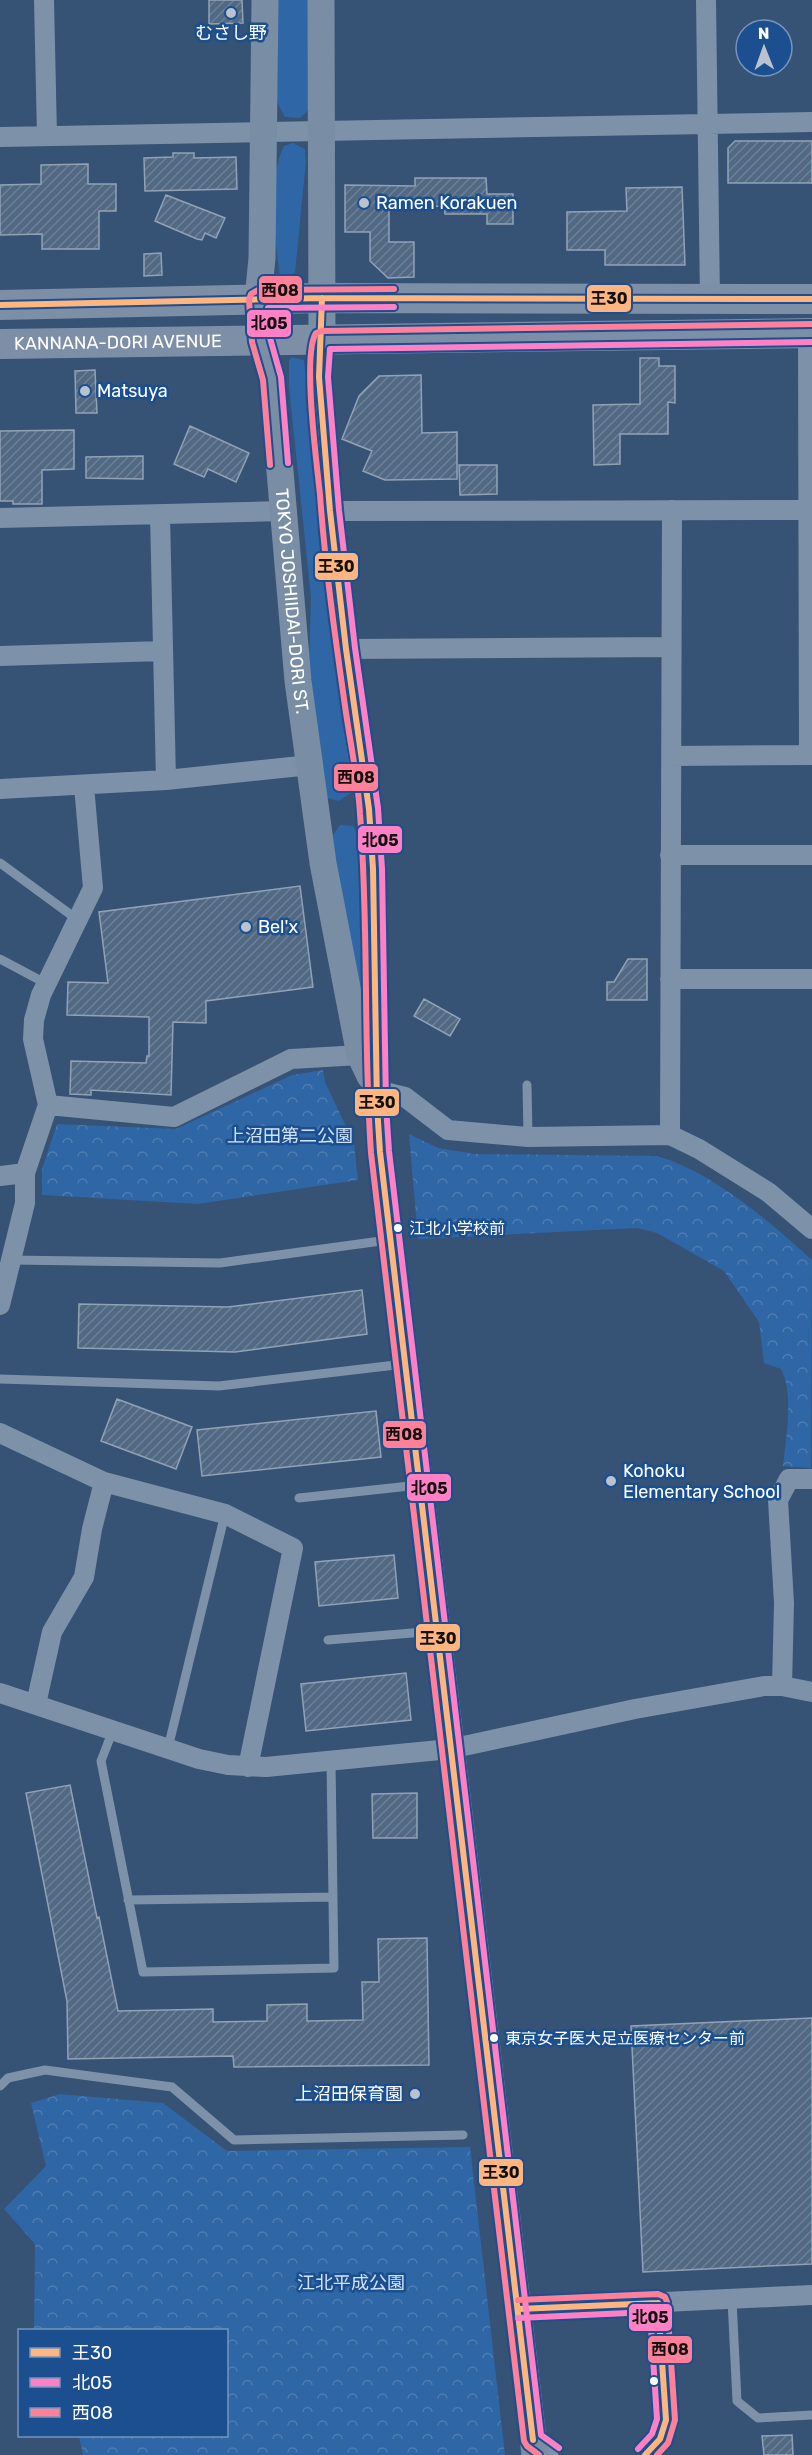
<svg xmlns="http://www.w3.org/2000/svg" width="812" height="2455" font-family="Rubik,'Noto Sans JP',sans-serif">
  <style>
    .grass { fill: #2f66a5 }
    .forest { fill: url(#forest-crowns) }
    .building { fill: url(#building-hatch); stroke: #92a2b6; stroke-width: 1.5 }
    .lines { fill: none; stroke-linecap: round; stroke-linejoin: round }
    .lane { stroke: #7d92a8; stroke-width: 9 }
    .street { stroke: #7d92a8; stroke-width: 20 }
    .secondary { stroke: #798da4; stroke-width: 27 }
    .primary { stroke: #7d8ea7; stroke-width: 30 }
    .bus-1-casing { stroke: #1b4f8f; stroke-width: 10 }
    .bus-2-casing { stroke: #1b4f8f; stroke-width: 10 }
    .bus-3-casing { stroke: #1b4f8f; stroke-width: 10 }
    .bus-1 { stroke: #ffb580; stroke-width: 6 }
    .bus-2 { stroke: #ff80c5; stroke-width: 6 }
    .bus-3 { stroke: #ff8098; stroke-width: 6 }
    .poi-dot { fill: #b9c2ce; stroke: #1b4f8f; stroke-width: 2 }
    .bus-dot { fill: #fff; stroke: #1b4f8f; stroke-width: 2 }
    .labels { text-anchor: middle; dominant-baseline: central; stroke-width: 5; stroke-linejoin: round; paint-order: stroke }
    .bus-label { font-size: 16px; fill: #fff; stroke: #1b4f8f; text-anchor: start }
    .poi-label { font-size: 18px; fill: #fff; stroke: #1b4f8f; text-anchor: start }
    .street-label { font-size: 18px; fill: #fff; stroke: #1b4f8f }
    .park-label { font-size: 18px; fill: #cfe3fa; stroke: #1b4f8f }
    .line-badge { stroke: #1b4f8f; stroke-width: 2 }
    .pale-badge-label { font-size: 16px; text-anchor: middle; font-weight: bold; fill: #111 }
  </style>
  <defs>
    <pattern id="forest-crowns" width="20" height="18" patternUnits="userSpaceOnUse" patternTransform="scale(1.5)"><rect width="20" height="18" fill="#2f66a5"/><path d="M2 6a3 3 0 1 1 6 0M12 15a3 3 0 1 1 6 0" fill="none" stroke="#4e7db2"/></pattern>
    <pattern id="building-hatch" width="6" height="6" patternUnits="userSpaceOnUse" patternTransform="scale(1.5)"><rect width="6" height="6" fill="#526984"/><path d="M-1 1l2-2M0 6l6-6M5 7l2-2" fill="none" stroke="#6c8096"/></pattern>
  </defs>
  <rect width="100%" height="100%" fill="#365274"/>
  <path class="grass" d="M278,0H315L314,105L300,118L285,117L277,102Z
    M293,143L305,149L306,161L295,273L280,277C275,241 267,178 284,146Z
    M292,357L304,360L352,792L339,801L327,798L323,791L309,659L311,598L289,387V360Z
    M340,825L353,826L362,842L366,1022L331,838Z"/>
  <path class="forest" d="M323,1070L325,1082L354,1143L358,1180L198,1204L42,1195V1169L57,1124L176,1129L292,1075Z
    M409,1134L438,1148L475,1154L657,1156C713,1172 770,1222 812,1260L811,1468L783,1466C786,1439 794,1393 781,1369L764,1363L759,1322L724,1271L657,1233L637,1228L418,1239Z
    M60,2094L163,2103L227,2151L470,2147L505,2455H83L79,2436H226V2330H34L35,2244L4,2209L46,2166L31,2103Z"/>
  <path class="building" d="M209,0H242L243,23L209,24Z
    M735,141H812V183H728V148Z
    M173,153H194V158L236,157L237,189L145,191L144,158L173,157Z
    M88,164V184H116V211H99V249H42V234L0,235V185L41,184V165Z
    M415,178H486L487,194H513V224H487V214H445L444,206L389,207V242H414V277L388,278L370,261V232H345V185L415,186Z
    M682,187L685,265H605V250H567V212L627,211L626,188Z
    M166,195L225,218L216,238L205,233L202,240L197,239L155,221Z
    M161,253L162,275L144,276V254Z
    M640,358H659V366H675V403L668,402V434H620V464L594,465L593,405L640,404Z
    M95,370L97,413H76L75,371Z
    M421,375L422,433L457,432V479L385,480L363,471L372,451L342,439L359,396L379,376Z
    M190,426L249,453L236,482L208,469L204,477L174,464Z
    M74,430V469L42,470V504H13V501H0V431Z
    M143,456V479L86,478V457Z
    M459,465H497V494L460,495Z
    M300,886L313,987L206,1001V1023L173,1022L171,1095L91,1090V1095L70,1094L71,1061L146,1063L147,1056H149V1017L67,1015L68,982L108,983L99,912Z
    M628,959H647V1000H607V982H614Z
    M424,999L460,1019L450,1036L414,1016Z
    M362,1290L367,1334L235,1352L78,1348L79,1304L228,1307Z
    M117,1399L192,1427L176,1469L101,1441Z
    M376,1411L381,1457L202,1476L197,1430Z
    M394,1555L398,1598L319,1606L315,1562Z
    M406,1673L411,1720L306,1731L301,1684Z
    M70,1785L97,1918L99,1917L118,2011L213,2009V2022L267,2021V2005L307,2004V2021L363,2020L362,1982H379L378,1939L427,1938L429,2065L234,2067L233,2056L68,2059L67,2001L26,1793Z
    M417,1793V1838H373L372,1794Z
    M812,2018V2264L643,2272L631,2026Z
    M792,2435L793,2455H764L762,2436Z"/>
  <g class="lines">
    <path class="lane" d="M0,863L78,920
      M0,959L47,984
      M527,1085L528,1137
      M11,1260L220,1263L388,1240
      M0,1379L219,1386L404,1364
      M299,1498L419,1485
      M328,1640L436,1631
      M113,1730L101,1761L143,1972L334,1968L331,1761
      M168,1748L225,1514
      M128,1900L333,1897
      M0,2086L8,2078L45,2070L172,2087L234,2140L463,2135
      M732,2300L737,2401L758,2418L812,2415
      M540,2445L554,2455
      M645,2455L660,2439L666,2420L658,2303"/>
    <path class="street" d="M44,0L47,136
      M706,0L710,300
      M0,137L812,122
      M808,333L809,755
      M330,511L812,510
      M160,515L166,780
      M0,518L283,511
      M346,649L671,647
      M0,656L162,651
      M671,756L812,755
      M0,789L166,780L310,765
      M670,855H812
      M670,979H812
      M377,1090L405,1097L448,1130L528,1137L670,1135L699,1149L768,1192L812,1229
      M48,1105L174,1117L291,1059L360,1055
      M670,1135L672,510
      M0,1176L25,1173
      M0,1305L25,1203V1173L48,1105L33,1039L34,1020L41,995L93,888L84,786
      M0,1433L104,1482L225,1514L293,1548L248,1767
      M782,1686L784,1603L778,1500L789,1479H812
      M0,1693L199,1759L228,1765L266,1767L450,1749L635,1709L764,1686H782L812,1692
      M36,1704L52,1632L84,1577L92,1529L104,1482
      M518,2309L812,2295"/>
    <g class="secondary">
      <path id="s1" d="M265,0L262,258L258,299L261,340L272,378L298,681L323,863L360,1055L370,1076"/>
      <path d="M321,0L322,340L319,377L330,511L346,649L369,809L373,869L377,1106L380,1152C433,1586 483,2021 535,2455"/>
    </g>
    <g class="primary">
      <path d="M0,305L322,298L812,299"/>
      <path id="s2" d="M0,344L812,333"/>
    </g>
    <g class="bus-1-casing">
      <path id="bus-1" d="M322,298L319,377L330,511L346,649L369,809L373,869L377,1106L380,1152L533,2440
        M0,305L322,298L812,299
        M518,2309L658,2303
        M645,2455L660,2439L666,2420L658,2303"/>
    </g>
    <g class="bus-2-casing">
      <path id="bus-2" d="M288,463L281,377L270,338L268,308L394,307
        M518,2318L650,2312L657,2419L652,2434L638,2449
        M559,2448L541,2435L389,1151L386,1106L382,869L378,808L355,648L339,510L328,377L330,349L812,342"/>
    </g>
    <g class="bus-3-casing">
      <path id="bus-3" d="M270,465L263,380L252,342L249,300L251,294L258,290L394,289
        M518,2300L658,2294L665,2297L667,2302L675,2420L668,2443L657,2455
        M539,2455L527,2446L524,2441L371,1153C363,1040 369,927 360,814C358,778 350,742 345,706C335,636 325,565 320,495C317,465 302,354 316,333L322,331L812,324"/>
    </g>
    <use href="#bus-1" class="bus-1"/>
    <use href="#bus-2" class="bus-2"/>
    <use href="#bus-3" class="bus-3"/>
  </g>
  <g class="poi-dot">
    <circle cx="231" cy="13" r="6"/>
    <circle cx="364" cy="203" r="6"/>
    <circle cx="85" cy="391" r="6"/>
    <circle cx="246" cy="927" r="6"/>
    <circle cx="611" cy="1481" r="6"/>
    <circle cx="415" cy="2094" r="6"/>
  </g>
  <g class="bus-dot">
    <circle cx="398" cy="1228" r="5"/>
    <circle cx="494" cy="2038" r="5"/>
    <circle cx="654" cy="2381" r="5"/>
  </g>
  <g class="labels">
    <g class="bus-label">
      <text x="409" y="1228">江北小学校前</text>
      <text x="505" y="2038">東京女子医大足立医療センター前</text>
    </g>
    <g class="poi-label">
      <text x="231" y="33" text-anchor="middle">むさし野</text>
      <text x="376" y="203">Ramen Korakuen</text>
      <text x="97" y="391">Matsuya</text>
      <text x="258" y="927">Bel'x</text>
      <text x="623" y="1471">Kohoku<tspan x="623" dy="21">Elementary School</tspan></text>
      <text x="403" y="2094" text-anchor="end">上沼田保育園</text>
    </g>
    <g class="street-label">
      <text stroke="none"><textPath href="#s2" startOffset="118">KANNANA-DORI AVENUE</textPath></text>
      <text stroke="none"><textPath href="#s1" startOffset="604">TOKYO JOSHIIDAI-DORI ST.</textPath></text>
    </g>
    <g class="park-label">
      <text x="290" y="1136">上沼田第二公園</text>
      <text x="351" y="2283">江北平成公園</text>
    </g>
  </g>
  <g class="line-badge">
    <rect x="258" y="275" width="45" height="29" rx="6" fill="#ff8098"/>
    <rect x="586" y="284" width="46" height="29" rx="6" fill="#ffb580"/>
    <rect x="246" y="309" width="46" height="29" rx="6" fill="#ff80c5"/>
    <rect x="314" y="552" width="45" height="29" rx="6" fill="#ffb580"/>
    <rect x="333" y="763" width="46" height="29" rx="6" fill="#ff8098"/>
    <rect x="357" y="825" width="46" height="29" rx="6" fill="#ff80c5"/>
    <rect x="354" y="1088" width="46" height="29" rx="6" fill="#ffb580"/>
    <rect x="382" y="1420" width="45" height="29" rx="6" fill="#ff8098"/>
    <rect x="406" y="1473" width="46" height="29" rx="6" fill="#ff80c5"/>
    <rect x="415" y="1623" width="46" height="29" rx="6" fill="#ffb580"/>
    <rect x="478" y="2158" width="46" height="29" rx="6" fill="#ffb580"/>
    <rect x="628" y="2303" width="45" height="29" rx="6" fill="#ff80c5"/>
    <rect x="647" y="2335" width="46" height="29" rx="6" fill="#ff8098"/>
  </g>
  <g class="pale-badge-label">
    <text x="280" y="296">西08</text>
    <text x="609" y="304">王30</text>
    <text x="269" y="329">北05</text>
    <text x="336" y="572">王30</text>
    <text x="356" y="783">西08</text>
    <text x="380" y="846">北05</text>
    <text x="377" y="1108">王30</text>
    <text x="404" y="1440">西08</text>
    <text x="429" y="1494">北05</text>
    <text x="438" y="1644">王30</text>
    <text x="501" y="2178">王30</text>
    <text x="650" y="2323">北05</text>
    <text x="670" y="2355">西08</text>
  </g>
  <rect x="18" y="2329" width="210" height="108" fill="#1b4f8f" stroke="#7695bc" stroke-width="1.5"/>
  <rect x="30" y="2348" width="30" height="9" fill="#ffb580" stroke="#7695bc" stroke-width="1.5"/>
  <text x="72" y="2359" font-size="18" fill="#ffffff">王30</text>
  <rect x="30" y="2378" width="30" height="9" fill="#ff80c5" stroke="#7695bc" stroke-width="1.5"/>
  <text x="72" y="2389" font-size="18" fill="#ffffff">北05</text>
  <rect x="30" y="2408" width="30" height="9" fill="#ff8098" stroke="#7695bc" stroke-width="1.5"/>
  <text x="72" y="2419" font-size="18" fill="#ffffff">西08</text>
  <g transform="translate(764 48) rotate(359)"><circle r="28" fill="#1b4f8f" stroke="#7695bc" stroke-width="1.5"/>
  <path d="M0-4.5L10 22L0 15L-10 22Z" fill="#b9c2ce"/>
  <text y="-9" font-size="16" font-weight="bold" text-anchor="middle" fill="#ffffff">N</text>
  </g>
</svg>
